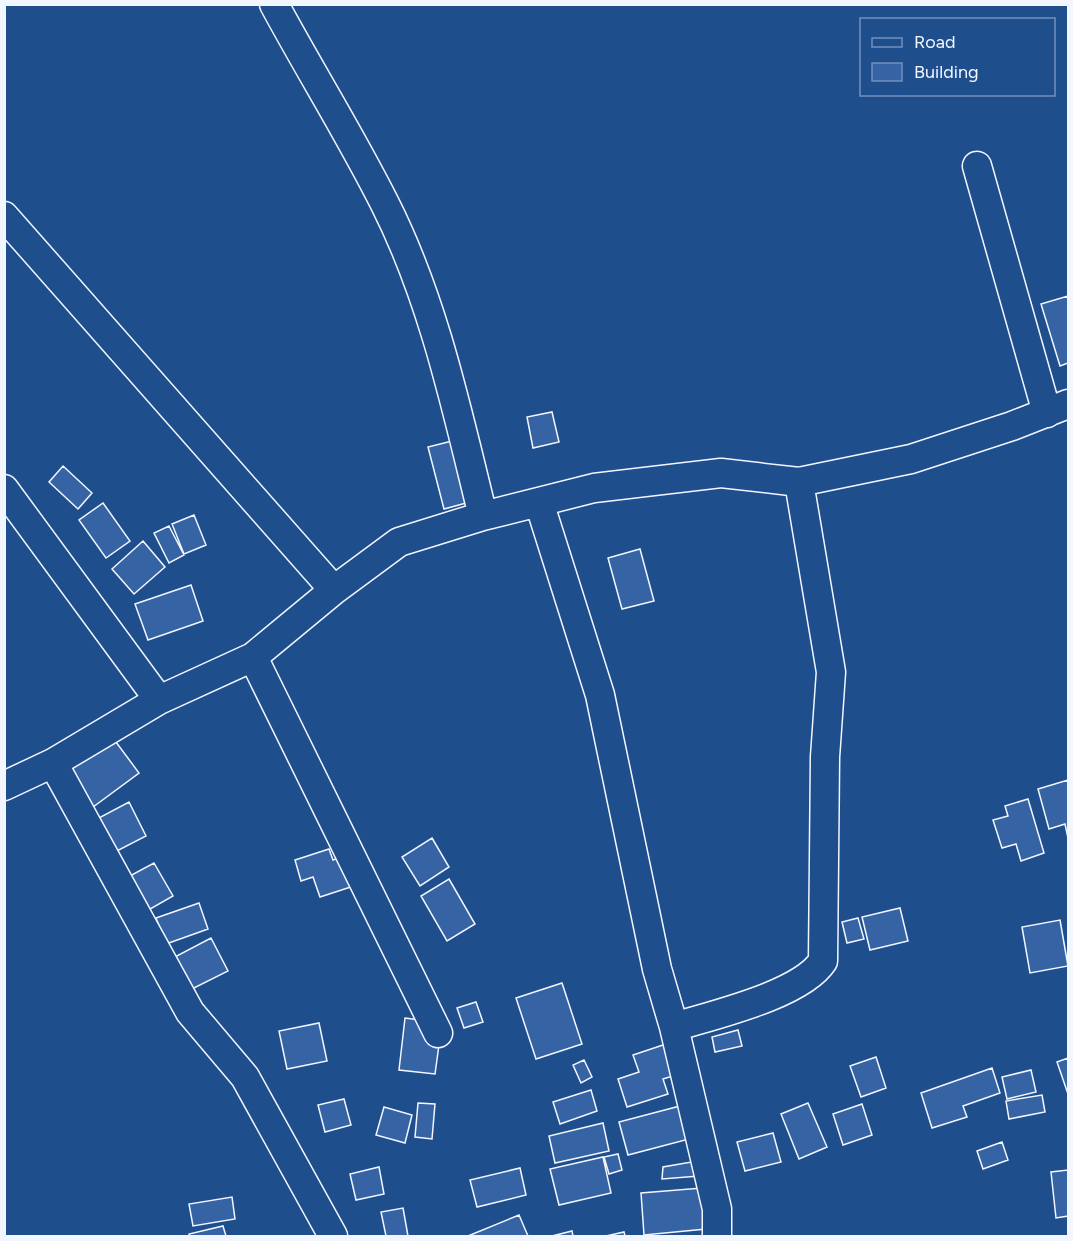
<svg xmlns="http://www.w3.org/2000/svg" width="1073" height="1241" font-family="Figtree,sans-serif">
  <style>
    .building { fill: #3563a3; stroke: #f2f6ff; stroke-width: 1.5 }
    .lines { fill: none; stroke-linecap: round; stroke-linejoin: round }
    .minor-casing { stroke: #f2f6ff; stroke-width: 31 }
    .minor { stroke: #1f4e8c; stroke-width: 28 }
  </style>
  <rect width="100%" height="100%" fill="#1f4e8c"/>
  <path class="building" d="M1068,296V363L1060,366L1041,304Z
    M552,412L559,442L533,448L527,417Z
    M476,435L492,496L444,509L428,447Z
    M63,466L92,493L78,509L49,482Z
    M103,503L130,541L106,558L79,520Z
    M194,515L206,545L184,554L172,524Z
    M169,526L184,555L169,563L154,533Z
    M143,541L165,567L134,594L112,569Z
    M640,549L654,601L622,609L608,558Z
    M191,585L203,621L148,640L135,604Z
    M113,738L139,773L89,810L64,775Z
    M1068,780V838L1065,824L1049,829L1038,789Z
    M1028,799L1044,853L1021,861L1016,844L1002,848L993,820L1008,816L1005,806Z
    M129,802L146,836L113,853L95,820Z
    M432,838L449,867L420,886L402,857Z
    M329,849L333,860L356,852L366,882L320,897L313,877L301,881L295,860Z
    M154,863L173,896L145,912L126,878Z
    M449,879L475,924L447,941L421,896Z
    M199,903L208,929L166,944L156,918Z
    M900,908L908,941L870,950L862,917Z
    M858,918L864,939L847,943L842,922Z
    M1060,920L1068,966L1030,973L1022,927Z
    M211,938L228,971L186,992L169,960Z
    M562,983L582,1044L536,1059L516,998Z
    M476,1002L483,1022L464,1028L457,1008Z
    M405,1018L442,1023L435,1074L399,1070Z
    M319,1023L327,1061L287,1069L279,1031Z
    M738,1030L742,1046L715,1052L712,1037Z
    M666,1044L676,1075L663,1079L668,1094L627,1107L618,1079L639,1072L633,1055Z
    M876,1057L886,1088L861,1097L850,1066Z
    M1068,1058V1094L1057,1062Z
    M584,1060L592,1077L581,1083L573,1065Z
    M992,1068L1000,1093L963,1106L967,1117L932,1128L921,1093Z
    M1031,1070L1036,1092L1007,1099L1002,1077Z
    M591,1090L597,1111L560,1124L553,1102Z
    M1042,1095L1045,1112L1009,1119L1006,1101Z
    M344,1099L351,1125L325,1132L318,1105Z
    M418,1103L435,1104L432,1139L415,1137Z
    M808,1103L827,1147L799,1159L781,1114Z
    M862,1104L872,1135L843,1145L833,1114Z
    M680,1106L689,1139L628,1155L619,1122Z
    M384,1107L412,1115L405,1143L376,1135Z
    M603,1123L609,1151L555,1163L549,1136Z
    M773,1133L781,1162L745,1171L737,1142Z
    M1002,1142L1008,1160L983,1169L977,1151Z
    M618,1154L622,1170L609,1174L604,1157Z
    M603,1157L611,1193L559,1205L550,1169Z
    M697,1161L699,1176L662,1179L663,1167Z
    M379,1167L384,1194L356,1200L350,1174Z
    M520,1168L526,1195L477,1207L470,1180Z
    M1068,1170V1216L1056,1218L1051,1172Z
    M702,1188L706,1229L644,1235L641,1193Z
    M232,1197L235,1219L193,1226L189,1204Z
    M403,1208L408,1236H386L381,1212Z
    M519,1215L528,1236H468Z
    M223,1226L226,1236H189V1234Z
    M572,1231L573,1236H552Z
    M624,1232L625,1236H606Z"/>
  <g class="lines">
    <g class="minor-casing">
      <path id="minor" d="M274,4C310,71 351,136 385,204C434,301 457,411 483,516
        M977,166L1047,413
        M4,216L334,590
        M4,489L159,700
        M539,502L600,695L657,969L674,1027L717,1209V1236
        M253,657L438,1033
        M53,763L190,1012L245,1077L333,1236
        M4,786L53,763L159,700L253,657L334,590L399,542L483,516L594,488L721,473L799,482L911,459L1012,426L1068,404
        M674,1027C713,1015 801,995 823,961L825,757L831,672L799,482"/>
    </g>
    <use href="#minor" class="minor"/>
  </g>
  <rect width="1073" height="1241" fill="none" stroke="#f2f6ff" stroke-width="12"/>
  <rect x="860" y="18" width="195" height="78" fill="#1f4e8c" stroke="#7391ba" stroke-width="1.5"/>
  <rect x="872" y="38" width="30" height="9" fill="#1f4e8c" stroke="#7391ba" stroke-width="1.5"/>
  <text x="914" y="48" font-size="18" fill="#f2f6ff">Road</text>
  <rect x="872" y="63" width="30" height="18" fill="#3563a3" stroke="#7391ba" stroke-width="1.5"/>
  <text x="914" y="78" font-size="18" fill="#f2f6ff">Building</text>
</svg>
